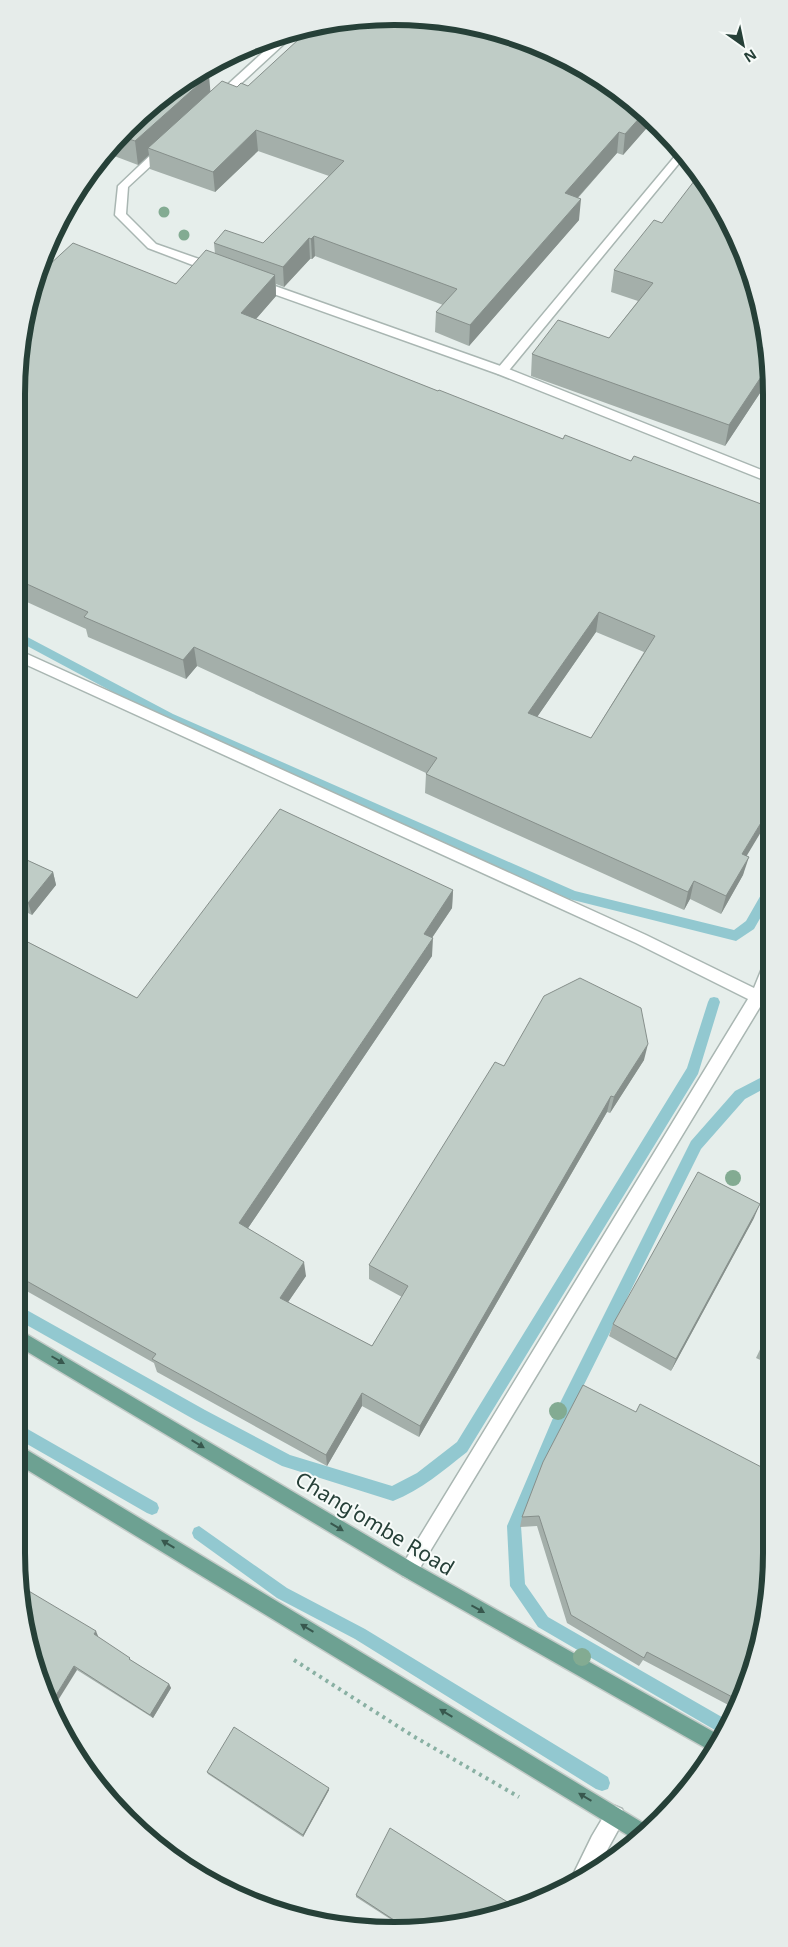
<svg xmlns="http://www.w3.org/2000/svg" width="788" height="1947" font-family="'Noto Sans',sans-serif">
  <style>
    .lines { fill: none; stroke-linecap: round; stroke-linejoin: round }
    .stream { fill: #92c8d0; fill-rule: evenodd }
    .service-casing { stroke: #a9b6b2; stroke-width: 3 }
    .minor-casing { stroke: #a9b6b2; stroke-width: 3 }
    .primary-casing { stroke: #c2cac7; stroke-width: 3 }
    .path { stroke: #89b0a3; stroke-width: 4; stroke-dasharray: 3 4.5; stroke-linecap: butt }
    .service { fill: #fff; fill-rule: evenodd }
    .minor { fill: #fff; fill-rule: evenodd }
    .primary { fill: #6da192; fill-rule: evenodd }
    .tree { fill: #83ab92 }
    .wall { fill: #a4afaa; fill-rule: evenodd }
    .shaded-wall { fill: #868f8b }
    .building { fill: #bfccc6; stroke: #868f8b; fill-rule: evenodd }
    .oneway { fill: #38584e }
    .labels { text-anchor: middle; dominant-baseline: central; stroke-width: 4; stroke-linejoin: round; paint-order: stroke }
    .near-street-label { font-size: 21px; fill: #264038; stroke: #f7fbf9 }
    .rim { fill: none; stroke: #264038; stroke-width: 6 }
  </style>
  <rect width="100%" height="100%" fill="#e6eeeb"/>
  <g class="lines">
    <path class="stream" d="M16,631L173,714L575,891L734,930L746,921L766,886L770,885V901L754,929L736,941L569,899L165,720L16,640Z
      M714,997L718,998L720,1002L698,1074L467,1452C444,1470 421,1490 393,1501L282,1466L195,1420L16,1319V1304L205,1410L290,1455L392,1486L417,1473L457,1442L687,1068L708,1002L710,998Z
      M762,1077L767,1079L768,1083L767,1087L745,1099L701,1149L566,1421L521,1526L525,1584L548,1617L727,1720L720,1733L538,1627L510,1586L507,1526L556,1411L691,1141L735,1091Z
      M24,1427L157,1503L159,1508L157,1513L152,1515L147,1513L27,1444L21,1455L16,1457V1434L19,1429Z
      M199,1526L287,1588L365,1629L608,1777L610,1783L608,1789L602,1791L596,1789L355,1639L277,1598L194,1538L192,1533L194,1528Z"/>
    <g class="service-casing">
      <path id="service" d="M681,149L685,156L506,374H498L496,371L498,368Z
        M758,991L770,995V1007L753,1002L750,997L753,992Z"/>
    </g>
    <g class="minor-casing">
      <path id="minor" d="M297,29V32L222,101H214L213,99L214,97L283,34Z
        M164,145L169,148L168,150L128,187L126,214L156,244L219,266L221,269L219,272H211L148,248L115,215L118,186L160,146Z
        M258,280L506,368L769,473V482L498,374L254,287L252,284L254,281Z
        M16,649L646,935L754,988L765,961L770,959V985L763,1002L415,1576L409,1579L403,1576L400,1570L403,1564L748,999L636,943L16,660Z
        M615,1806L622,1809L625,1816L622,1823L595,1872L573,1884L571,1879L592,1836L608,1809Z"/>
    </g>
    <g class="primary-casing">
      <path id="primary" d="M16,1328L415,1564L719,1735L711,1751L403,1576L16,1345Z
        M16,1444L22,1447L648,1826L634,1839L16,1463Z"/>
    </g>
    <path class="path" d="M294,1660L413,1736L519,1797"/>
    <use href="#service" class="service"/>
    <use href="#minor" class="minor"/>
    <use href="#primary" class="primary"/>
  </g>
  <g class="tree">
    <circle cx="164" cy="212" r="5.5"/>
    <circle cx="184" cy="235" r="5.5"/>
    <circle cx="733" cy="1178" r="8"/>
    <circle cx="558" cy="1411" r="9"/>
    <circle cx="582" cy="1657" r="9"/>
  </g>
  <path class="wall" d="M248,86L652,122L623,155L617,153L578,198L579,220L469,346L435,332L436,312L443,305L315,256L312,259H310L284,287L276,284V296L256,319L438,391L563,439L631,461L746,856L743,875L721,914L690,899L684,910L425,793L426,774V773L197,666L186,679L88,637L86,629L16,597V394L176,284L215,254L214,243H263L329,176L258,151L215,192L150,169L149,155L138,165L109,154L93,168L110,145L164,94L210,91L237,87ZM596,632L644,652L591,738L537,717Z
    M662,223L768,344L769,385L766,384L725,446L531,376L532,354L609,338L638,301L611,292L614,270Z
    M16,855L53,872L56,885L32,915L16,907Z
    M453,890L452,908L432,938V956L248,1228L306,1276L288,1302L372,1346L402,1297L369,1279V1265L504,1066L644,1060L610,1113L607,1112L419,1437L362,1406L327,1466L157,1372L154,1363L16,1285V936L137,998Z
    M754,1218L671,1371L609,1336L613,1324Z
    M771,1326V1365L756,1358Z
    M771,1399V1410L767,1408Z
    M636,1412L767,1470L772,1461V1553L752,1674L734,1708L643,1660L639,1666L567,1623L537,1526L520,1527L522,1517Z
    M98,1636V1637L132,1661L169,1684L171,1688L153,1718L77,1670L36,1675Z
    M207,1772L329,1790L303,1837L208,1774Z
    M356,1895L468,1923L401,1926L356,1897Z"/>
  <path class="shaded-wall" d="M209,75L211,98L148,148L149,155L138,165L135,141Z
    M643,114L652,122L623,155L625,134Z
    M256,130L258,151L215,192L213,172Z
    M619,132L617,153L563,214L565,193Z
    M108,148L109,154L93,168Z
    M581,199L579,220L469,346L470,325Z
    M314,236L315,256L312,259L311,239Z
    M309,238L310,259L284,287L283,267Z
    M275,275L276,296L243,334L241,313Z
    M769,365V371L766,384L725,446L729,425Z
    M599,612L596,632L526,733L528,713Z
    M194,647L197,666L186,679L183,660Z
    M770,808V817L737,872L742,854Z
    M749,857L743,875L721,914L726,896Z
    M53,872L56,885L32,915L28,903Z
    M694,881L690,899L684,910L688,892Z
    M453,890L452,908L423,951L424,934Z
    M433,938L432,956L242,1237L239,1223Z
    M648,1044L644,1060L610,1113L614,1097Z
    M611,1096L607,1112L419,1437L420,1426Z
    M760,1204L754,1218L671,1371L676,1359Z
    M304,1262L306,1276L282,1311L280,1298Z
    M362,1393V1406L327,1466L326,1455Z
    M96,1631L98,1636L97,1639L94,1634Z
    M74,1666L77,1670L52,1710L50,1705Z
    M169,1684L171,1688L153,1718L150,1715Z
    M329,1788V1790L303,1837V1835Z
    M206,1871L208,1873L205,1880L203,1878Z"/>
  <path class="building" d="M369,17L443,19L515,36L604,80L643,114L625,134L619,132L565,193L581,199L470,325L436,312L457,289L314,236L311,239L309,238L283,267L214,243L225,230L263,243L344,161L256,130L213,172L148,148L222,81L237,87L241,83L248,86L312,27Z
    M200,72L209,75L135,141L120,136L164,94Z
    M698,176L733,227L768,344L769,365L729,425L532,354L558,320L609,338L653,283L614,270L654,220L662,223Z
    M73,243L176,284L206,250L275,275L241,313L438,391L439,390L563,439L565,435L631,461L634,456L769,507L770,808L742,854L749,857L726,896L694,881L688,892L426,774L437,758L194,647L183,660L84,617L88,612L16,579V394L36,277ZM599,612L655,636L591,738L528,713Z
    M280,809L453,890L424,934L433,938L239,1223L304,1262L280,1298L372,1346L408,1286L369,1265L495,1062L504,1066L544,996L580,978L641,1008L648,1044L614,1097L611,1096L420,1426L362,1393L326,1455L152,1359L156,1354L16,1275V936L137,998Z
    M16,855L53,872L28,903L16,897Z
    M698,1172L760,1204L676,1359L613,1324Z
    M771,1326V1350L762,1345Z
    M583,1385L636,1412L640,1404L769,1471L772,1465V1553L752,1674L738,1700L647,1652L644,1658L571,1615L539,1516L522,1517L543,1462Z
    M22,1587L96,1631L94,1634L130,1658L129,1659L169,1684L150,1715L74,1666L50,1705L36,1675Z
    M234,1727L329,1788L303,1835L207,1772Z
    M390,1828L517,1908L468,1923L403,1926L356,1895Z
    M148,1833L206,1871L203,1878Z"/>
  <defs><path id="oneway-solid" d="M-6-.8H1V-3.2L6.5 0L1 3.2V.8H-6Z" transform="scale(1.25)"/></defs>
  <g class="oneway">
    <use href="#oneway-solid" transform="translate(58 1360) rotate(30)"/>
    <use href="#oneway-solid" transform="translate(198 1444) rotate(31)"/>
    <use href="#oneway-solid" transform="translate(337 1527) rotate(31)"/>
    <use href="#oneway-solid" transform="translate(168 1544) rotate(-149)"/>
    <use href="#oneway-solid" transform="translate(478 1609) rotate(29)"/>
    <use href="#oneway-solid" transform="translate(307 1628) rotate(-149)"/>
    <use href="#oneway-solid" transform="translate(446 1713) rotate(-149)"/>
    <use href="#oneway-solid" transform="translate(585 1797) rotate(-149)"/>
  </g>
  <g class="labels">
    <g class="near-street-label">
      <text transform="translate(375 1523) rotate(31)">Chang'ombe Road</text>
    </g>
  </g>
  <path d="M0 0H788V1947H0ZM394 25H394A369 369 0 0 1 763 394V1553A369 369 0 0 1 394 1922H394A369 369 0 0 1 25 1553V394A369 369 0 0 1 394 25Z" fill="#e6ecea" fill-rule="evenodd"/>
  <path class="rim" d="M394 25H394A369 369 0 0 1 763 394V1553A369 369 0 0 1 394 1922H394A369 369 0 0 1 25 1553V394A369 369 0 0 1 394 25Z"/>
  <g transform="translate(743 45) rotate(147)" stroke="#f7fbf9" stroke-width="4" paint-order="stroke">
  <path d="M0-4L9 19L0 12L-9 19Z" fill="#264038"/>
  <text y="-8" font-size="14" font-weight="bold" text-anchor="middle" fill="#264038">N</text>
  </g>
</svg>
